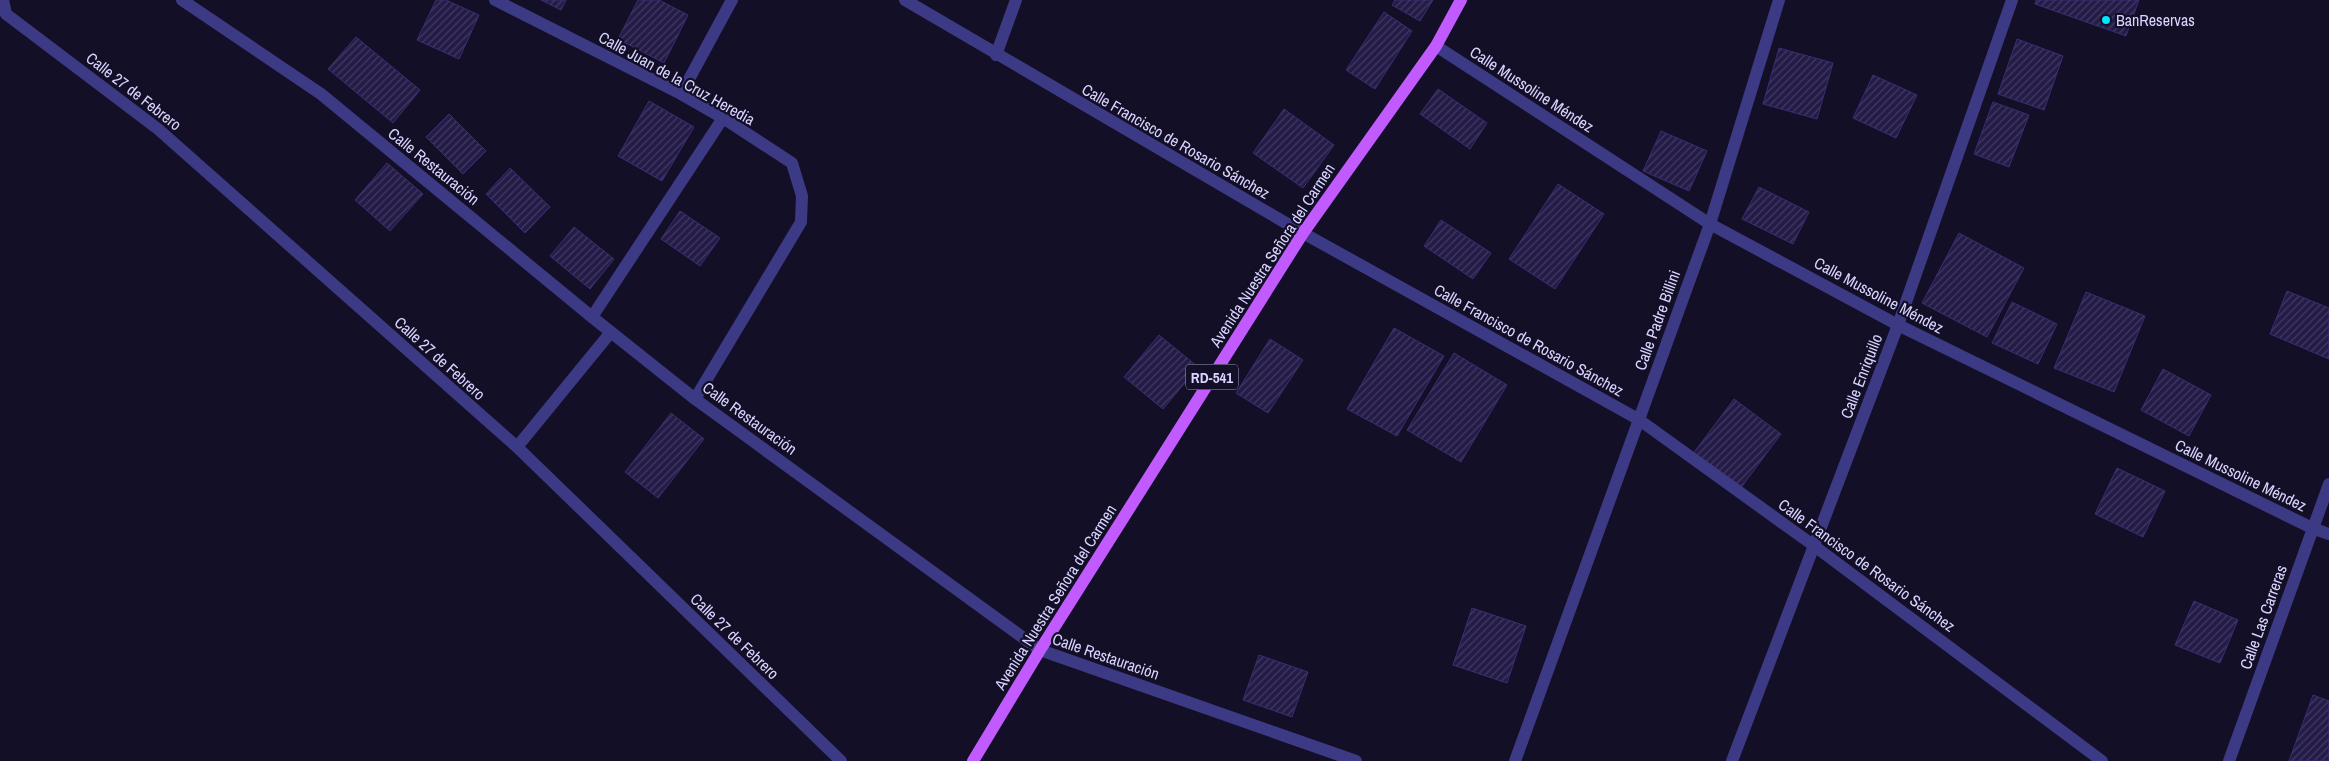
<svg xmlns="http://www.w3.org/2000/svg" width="2329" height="761" font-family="'Archivo Narrow',sans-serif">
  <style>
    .building { fill: url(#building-hatch); stroke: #3b2d73 }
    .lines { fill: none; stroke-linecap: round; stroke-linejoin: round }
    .minor { stroke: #3d3a85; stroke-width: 12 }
    .primary { stroke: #c25bff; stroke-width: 12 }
    .poi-dot { fill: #00e5ff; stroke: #130f26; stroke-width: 2 }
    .labels { text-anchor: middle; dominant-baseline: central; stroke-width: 4.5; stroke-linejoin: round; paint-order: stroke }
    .shield { fill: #130f26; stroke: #9e99be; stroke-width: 1 }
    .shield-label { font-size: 15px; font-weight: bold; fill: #d9d4ff }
    .poi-label { font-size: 16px; fill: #d9d4ff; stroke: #130f26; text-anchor: start }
    .street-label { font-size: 16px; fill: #d9d4ff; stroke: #130f26 }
  </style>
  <defs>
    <pattern id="building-hatch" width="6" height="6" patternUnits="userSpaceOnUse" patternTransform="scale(1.25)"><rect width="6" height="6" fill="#241b47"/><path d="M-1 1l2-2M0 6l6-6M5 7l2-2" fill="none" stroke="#433b63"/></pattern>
  </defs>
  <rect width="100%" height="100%" fill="#130f26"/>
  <path class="building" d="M436,0H446L479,15L459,59L417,40Z
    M541,0H566L561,10Z
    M638,0H659L688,15L664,63L618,39Z
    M1395,0H1433L1420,21L1392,5Z
    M2036,0H2139L2126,36L2035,4Z
    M1384,12L1412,31L1375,89L1346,70Z
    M356,37L420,90L393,123L328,69Z
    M2017,39L2063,56L2044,110L1998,94Z
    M1779,48L1833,63L1817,119L1763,104Z
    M1873,75L1917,95L1896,138L1853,118Z
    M1438,89L1487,123L1470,149L1420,114Z
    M649,101L694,127L662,181L618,156Z
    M1993,102L2029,115L2009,167L1974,154Z
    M1284,109L1334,145L1303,188L1253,153Z
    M449,114L486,151L463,174L426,137Z
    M1661,131L1707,151L1689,191L1643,171Z
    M387,163L423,194L390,231L355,200Z
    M510,168L550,207L525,233L486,194Z
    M1558,184L1604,214L1555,289L1509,259Z
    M1759,187L1809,212L1793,244L1742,219Z
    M680,211L720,238L700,266L661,239Z
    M1441,220L1491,253L1473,279L1424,246Z
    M574,227L614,259L590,289L550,256Z
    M1959,233L2024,268L1987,337L1922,303Z
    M2287,291L2329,308V359L2270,334Z
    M2086,292L2145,316L2114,392L2054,368Z
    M2012,302L2057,324L2038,364L1992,343Z
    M1394,328L1444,356L1397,436L1347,409Z
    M1159,335L1198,367L1163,409L1124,377Z
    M1270,339L1303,360L1268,413L1236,393Z
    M1454,353L1507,385L1461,462L1407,430Z
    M2163,369L2211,395L2189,436L2141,410Z
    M1734,399L1781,434L1740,489L1692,455Z
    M671,413L704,439L658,498L625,472Z
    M2117,468L2165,491L2143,537L2095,514Z
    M2194,601L2238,620L2220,663L2175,645Z
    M1472,608L1526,626L1507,683L1453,665Z
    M1259,655L1308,672L1292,717L1243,700Z
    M2313,695L2329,701V761H2289Z"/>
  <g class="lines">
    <path class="minor" d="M3,0L6,14L158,129L517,447L841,761
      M182,0L321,94L592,317L695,399L1040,650L1356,761
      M495,0L681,94L723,118L792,163L802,196L801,222L695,399
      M905,0L1303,233L1638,419L1813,545L2102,761
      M1436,46L1710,224L1898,325L2312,528L2329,534
      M996,55L1016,0
      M681,94L732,0
      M592,317L723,118
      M517,447L611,332
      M1515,761L1710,224L1779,0
      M1732,761L1898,325L2012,0
      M2229,761L2329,484"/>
    <path class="primary" d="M973,761L1040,650L1303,233L1436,46L1461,0"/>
  </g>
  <circle class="poi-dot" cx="2106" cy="20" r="5"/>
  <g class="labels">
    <rect class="shield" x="1186" y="364.5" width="52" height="25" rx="4"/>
    <g class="shield-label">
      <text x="1212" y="377">RD-541</text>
    </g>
    <g class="poi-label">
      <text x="2116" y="20">BanReservas</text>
    </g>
    <g class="street-label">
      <text transform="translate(677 78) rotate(29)">Calle Juan de la Cruz Heredia</text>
      <text transform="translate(1532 89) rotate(33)">Calle Mussoline Méndez</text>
      <text transform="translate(134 91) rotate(38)">Calle 27 de Febrero</text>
      <text transform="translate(1176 141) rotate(30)">Calle Francisco de Rosario Sánchez</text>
      <text transform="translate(434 166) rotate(39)">Calle Restauración</text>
      <text transform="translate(1272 255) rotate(-57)">Avenida Nuestra Señora del Carmen</text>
      <text transform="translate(1879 295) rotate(28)">Calle Mussoline Méndez</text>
      <text transform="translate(1657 320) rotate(-70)">Calle Padre Billini</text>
      <text transform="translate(1529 340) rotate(29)">Calle Francisco de Rosario Sánchez</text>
      <text transform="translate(440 358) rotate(42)">Calle 27 de Febrero</text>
      <text transform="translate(1861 376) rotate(-69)">Calle Enriquillo</text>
      <text transform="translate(750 418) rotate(36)">Calle Restauración</text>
      <text transform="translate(2241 475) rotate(26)">Calle Mussoline Méndez</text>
      <text transform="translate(1867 565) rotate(36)">Calle Francisco de Rosario Sánchez</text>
      <text transform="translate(1055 597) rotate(-58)">Avenida Nuestra Señora del Carmen</text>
      <text transform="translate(2263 617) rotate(-70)">Calle Las Carreras</text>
      <text transform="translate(735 636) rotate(44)">Calle 27 de Febrero</text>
      <text transform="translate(1106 656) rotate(19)">Calle Restauración</text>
    </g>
  </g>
</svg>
